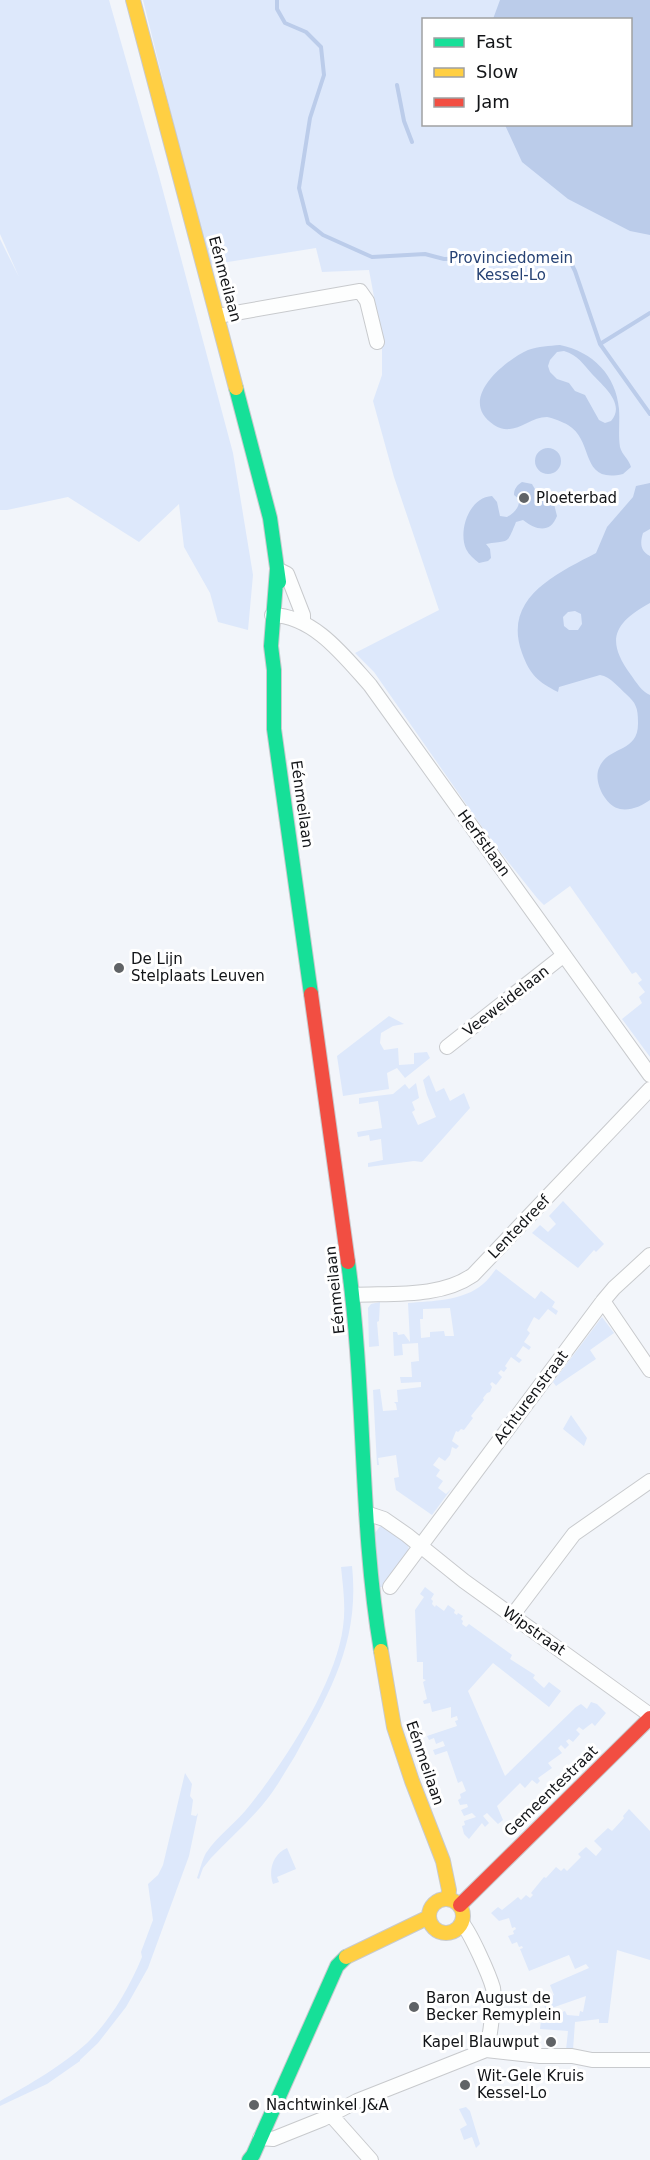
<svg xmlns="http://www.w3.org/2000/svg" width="650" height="2160" font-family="'DejaVu Sans',sans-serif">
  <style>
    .green { fill: #dde8fb; fill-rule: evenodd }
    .water { fill: #bbccea; fill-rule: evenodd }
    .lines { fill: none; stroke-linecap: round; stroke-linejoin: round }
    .stream { stroke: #bbccea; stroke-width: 4 }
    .street-casing { stroke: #c8cacd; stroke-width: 16 }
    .fast-casing { stroke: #c8cacd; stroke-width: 16 }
    .slow-casing { stroke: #c8cacd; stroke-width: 16 }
    .jam-casing { stroke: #c8cacd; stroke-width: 16 }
    .street { stroke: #fdfefe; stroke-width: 14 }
    .fast { stroke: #16e098; stroke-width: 14 }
    .slow { stroke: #ffcf43; stroke-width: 14 }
    .jam { stroke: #f24e42; stroke-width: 14 }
    .poi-dot { fill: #606366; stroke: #fff; stroke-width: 2 }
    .labels { text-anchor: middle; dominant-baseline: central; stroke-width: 6; stroke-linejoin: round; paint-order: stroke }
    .park-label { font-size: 15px; fill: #274375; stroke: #fff }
    .street-label { font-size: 15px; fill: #121417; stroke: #fff }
    .poi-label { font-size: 15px; fill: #121417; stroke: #fff; text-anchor: start }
  </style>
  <rect width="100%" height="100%" fill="#f2f5fa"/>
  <path class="green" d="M0,0H109L159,176L233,453L253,575L248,630L218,622L210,593L184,547L179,504L139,542L68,497L7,510H0V239L19,277L0,234Z
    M143,0H650V1057L622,1019L642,1003L639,997L645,992L638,983L642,980L636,972L632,974L570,886L544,905L537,898L494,844L374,672L355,653L439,610L394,477L373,401L382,375V340L369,270L322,272L316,248L209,265ZM424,20H630V124H424Z
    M389,1016L404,1024L393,1026L381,1033L380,1043L384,1050L398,1048L399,1065L414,1064V1053L427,1052L430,1058L405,1078L397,1068L387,1073L389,1089L343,1096L337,1056Z
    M429,1075L436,1092L444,1088L450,1101L464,1093L470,1108L422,1162L414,1161L368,1167V1163L383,1160L381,1139L370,1141L369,1135L358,1137L357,1132L382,1128L378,1101L359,1104V1098L393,1094L405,1084L409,1089L416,1083L419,1098L412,1102L415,1110L412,1112L418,1125L436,1117L427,1095L423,1080Z
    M563,1201L604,1244L596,1252L594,1250L578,1268L532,1233L540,1225L548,1232L556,1224L549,1216Z
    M496,1269L535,1299L541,1291L555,1302L552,1307L558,1311L556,1315L548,1309L539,1320L534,1317L527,1330L530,1333L524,1342L531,1347L529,1350L523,1346L516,1356L522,1360L519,1363L511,1357L505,1366L507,1368L504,1372L501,1370L498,1373L502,1377L496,1385L492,1382L490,1384L492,1387L490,1392L487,1393L483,1398L484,1400L471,1416L473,1418L464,1430L461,1429L458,1432L456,1431L452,1441L459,1446L456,1449L452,1447L450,1455L445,1461L439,1457L433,1465L440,1470L436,1476L443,1481L438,1488L446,1494L452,1488L432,1515L396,1490L394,1478L399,1477L396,1455L378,1458L379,1465H377L373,1390L380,1389L383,1411L397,1410L396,1404L394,1402H398L397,1390L421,1387V1382L401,1383L400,1377H412L411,1362L419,1361L418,1343L402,1344L403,1355L394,1356L393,1332H397L398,1335L404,1334L410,1342L408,1303C431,1301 464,1301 483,1284C488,1280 492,1274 496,1269ZM450,1308L454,1336H445L444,1331L430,1332V1337L421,1338L420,1319H423V1309Z
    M380,1302L379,1321L377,1322L379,1346L369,1347L368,1308L371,1304Z
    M602,1317L614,1333L590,1350L596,1359L556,1386L553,1382Z
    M571,1415L587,1438L584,1446L563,1429Z
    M381,1525L408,1544L409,1552L384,1587H380L375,1533Z
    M352,1566C360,1642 330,1692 295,1756C286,1770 278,1785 268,1798C251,1820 230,1838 211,1858L203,1868L199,1879L197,1878C200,1870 202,1860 206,1853C218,1835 237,1822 250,1805C285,1761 336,1683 343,1627C346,1607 343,1587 341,1567Z
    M425,1587L434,1594L431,1599L433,1601L432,1604L435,1607L436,1605L444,1611L448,1605L455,1610L454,1613L457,1615L458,1613L463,1616L461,1619L463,1621L462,1624L466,1627L469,1624L512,1655L510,1659L535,1675L533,1678L544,1688L549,1682L561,1691L549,1707L493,1663L468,1691L505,1776L576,1707L581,1704L587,1709L591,1702L597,1704L606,1713L595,1726L592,1723L583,1730L579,1727L576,1730L580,1734L573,1742L569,1739L566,1741L569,1745L565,1749L561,1745L558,1748L562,1753L548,1763L552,1768L538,1778L540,1781L537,1784L532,1780L525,1788L520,1783L497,1806L503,1820L498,1824L487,1813L483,1816L489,1823L485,1827L482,1823L469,1839L464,1834L462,1826L465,1825L464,1821L476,1817L472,1813L464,1816L461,1810L468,1807L467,1804L460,1805L458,1800L461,1798L460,1794L466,1791L462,1781L458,1783L447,1751L435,1755L433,1750L445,1746L443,1741L436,1744L434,1738L429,1740L427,1736L457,1726L455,1721L458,1720L457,1716L451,1718V1707L432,1712L430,1703L424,1704L423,1701L427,1699L423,1682L426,1680L423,1679V1662H417L415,1610L424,1597L420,1594Z
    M185,1773L192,1784L190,1796L193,1800L191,1815L196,1816L198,1813L189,1856L148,1968L126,2007L98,2043L80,2060V2061L47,2084L0,2106V2101C27,2086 70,2061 91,2039C113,2016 130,1986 142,1957L141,1952L153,1920L148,1884L158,1875L163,1865Z
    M629,1809L650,1831V1960L617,1950L608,2023H599V2019L575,2022L573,2050H566L568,2031L540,2029L541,2020L565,2011L567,2015L579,2016L580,2011L583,2012L586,1996L546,2010L542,2000L554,1995L550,1985L589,1968L586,1964L575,1969L569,1955L529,1971L520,1949L523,1948L522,1946L519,1947L517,1942L512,1944L508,1936L514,1934L513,1931L516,1929L515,1927L512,1928L509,1918L499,1921L491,1913L498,1907L502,1910L518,1897L521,1900L526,1895L530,1898L533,1895L531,1893L544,1877L546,1878L556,1867L561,1871L564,1868L567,1871L581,1857L578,1854L586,1847L596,1856L602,1849L594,1841L608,1828L612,1831L624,1818L623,1816Z
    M287,1848L296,1869L277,1877L279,1882L273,1884C268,1870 273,1854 287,1848Z
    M466,2107L470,2111L480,2144L476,2148L472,2137L464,2140L460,2129L467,2125L459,2109Z"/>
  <path class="water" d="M500,0H650V235L630,231L568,199L522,162L505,125L630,124V20L493,19Z
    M560,345C593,352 616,375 619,409C620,421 618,435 620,447C622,455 629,459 631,467L623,474C579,484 595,441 568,425C563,422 553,418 547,417C528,417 514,438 494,425C456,400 504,361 528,350C539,346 549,346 560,345ZM564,351C578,355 583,364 592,374C603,386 626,404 611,421L605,423L599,420L585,395L575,391L569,383L557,379L550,372L548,366L550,360L557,352Z
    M535 461a13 13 0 1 1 26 0a13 13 0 1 1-26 0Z
    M522,482L532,484L540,498L554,504L557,516C550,534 536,530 523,520L516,522C506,547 509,539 486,544L490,549L491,558L488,561L479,563C474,559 469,555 466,549C458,531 469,497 492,496L497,502L500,516L507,517C514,513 520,507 519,499L514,495C514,489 517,485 522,482Z
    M650,483V529L643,533C640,543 640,551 650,556V603C614,623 605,640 631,675C636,682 642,692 650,695V800C642,806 630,811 620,809C605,806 593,781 599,768C608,745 639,754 638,722C638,708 636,703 626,694C618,687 611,677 600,675L559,687L558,692C538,682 530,675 522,653C502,598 556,574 596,553L607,527L633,497L636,486ZM575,611L581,614L582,624L578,630H569L564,626L563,617L568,612Z"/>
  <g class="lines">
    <path class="stream" d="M277,0V9L285,23L306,32L321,47L324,75L310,118L299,188L308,223L323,235L372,257L425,254L444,259L561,256L570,261L575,271L600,344L650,414
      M397,85L404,121L412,142
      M600,344L650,313"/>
    <g class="street-casing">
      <path id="street" d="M218,316L360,291L367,301L377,342
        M277,569L287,574L303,615V623
        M272,615C314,616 344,656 370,685L650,1075
        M447,1047L564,955
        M353,1295C393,1293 440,1298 473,1275L650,1089
        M603,1301L650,1370
        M366,1513L384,1519L407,1535L464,1581L650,1715
        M390,1587L603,1301L614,1288L650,1255
        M512,1616L574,1534L650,1481
        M462,1923C471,1934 489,1974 493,1988C495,1997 490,2041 486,2050
        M331,2115L371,2160
        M260,2138L273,2139L323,2119L357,2101L486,2050L540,2056H572L592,2060H650"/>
    </g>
    <g class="fast-casing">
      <path id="fast" d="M236,388L270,518L279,582
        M277,569L271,646L274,670V729L311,994
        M348,1262C366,1391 359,1522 381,1651
        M249,2160L253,2155L337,1966L346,1957"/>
    </g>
    <g class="slow-casing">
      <path id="slow" d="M133,0L236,388
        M381,1651L394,1727L412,1781L443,1861L449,1890L448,1899
        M429 1916a17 17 0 1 1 34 0a17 17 0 1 1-34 0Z
        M346,1957L429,1917"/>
    </g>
    <g class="jam-casing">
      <path id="jam" d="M311,994L348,1262
        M460,1905L650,1718"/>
    </g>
    <use href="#street" class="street"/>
    <use href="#fast" class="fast"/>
    <use href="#slow" class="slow"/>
    <use href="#jam" class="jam"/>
  </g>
  <g class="poi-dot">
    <circle cx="524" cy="498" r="6"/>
    <circle cx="119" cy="968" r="6"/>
    <circle cx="414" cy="2007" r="6"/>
    <circle cx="551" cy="2042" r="6"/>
    <circle cx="465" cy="2085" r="6"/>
    <circle cx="254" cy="2105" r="6"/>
  </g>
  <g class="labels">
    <g class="park-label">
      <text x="511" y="258">Provinciedomein<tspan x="511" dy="17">Kessel-Lo</tspan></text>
    </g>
    <g class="street-label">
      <text transform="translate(225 279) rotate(75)">Eénmeilaan</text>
      <text transform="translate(302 804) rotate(82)">Eénmeilaan</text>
      <text transform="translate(484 843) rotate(54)">Herfstlaan</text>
      <text transform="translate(506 1001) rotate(-38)">Veeweidelaan</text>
      <text transform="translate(519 1227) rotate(-46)">Lentedreef</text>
      <text transform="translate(335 1290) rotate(-96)">Eénmeilaan</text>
      <text transform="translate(531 1397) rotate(-53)">Achturenstraat</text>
      <text transform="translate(534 1631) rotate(35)">Wipstraat</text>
      <text transform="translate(425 1763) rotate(71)">Eénmeilaan</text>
      <text transform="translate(551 1791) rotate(-44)">Gemeentestraat</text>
    </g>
    <g class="poi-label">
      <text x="536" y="498">Ploeterbad</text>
      <text x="131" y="959">De Lijn<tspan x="131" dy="17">Stelplaats Leuven</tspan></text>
      <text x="426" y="1998">Baron August de<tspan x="426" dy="17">Becker Remyplein</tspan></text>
      <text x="539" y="2042" text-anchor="end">Kapel Blauwput</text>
      <text x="477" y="2076">Wit-Gele Kruis<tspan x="477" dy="17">Kessel-Lo</tspan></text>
      <text x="266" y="2105">Nachtwinkel J&amp;A</text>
    </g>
  </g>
  <rect x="422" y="18" width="210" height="108" fill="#ffffff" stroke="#a0a1a2" stroke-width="1.5"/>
  <rect x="434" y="38" width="30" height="9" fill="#16e098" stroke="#a0a1a2" stroke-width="1.5"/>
  <text x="476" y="48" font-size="18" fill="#121417">Fast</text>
  <rect x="434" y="68" width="30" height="9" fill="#ffcf43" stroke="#a0a1a2" stroke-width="1.5"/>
  <text x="476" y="78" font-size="18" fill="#121417">Slow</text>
  <rect x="434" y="98" width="30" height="9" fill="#f24e42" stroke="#a0a1a2" stroke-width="1.5"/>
  <text x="476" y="108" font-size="18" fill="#121417">Jam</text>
</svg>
